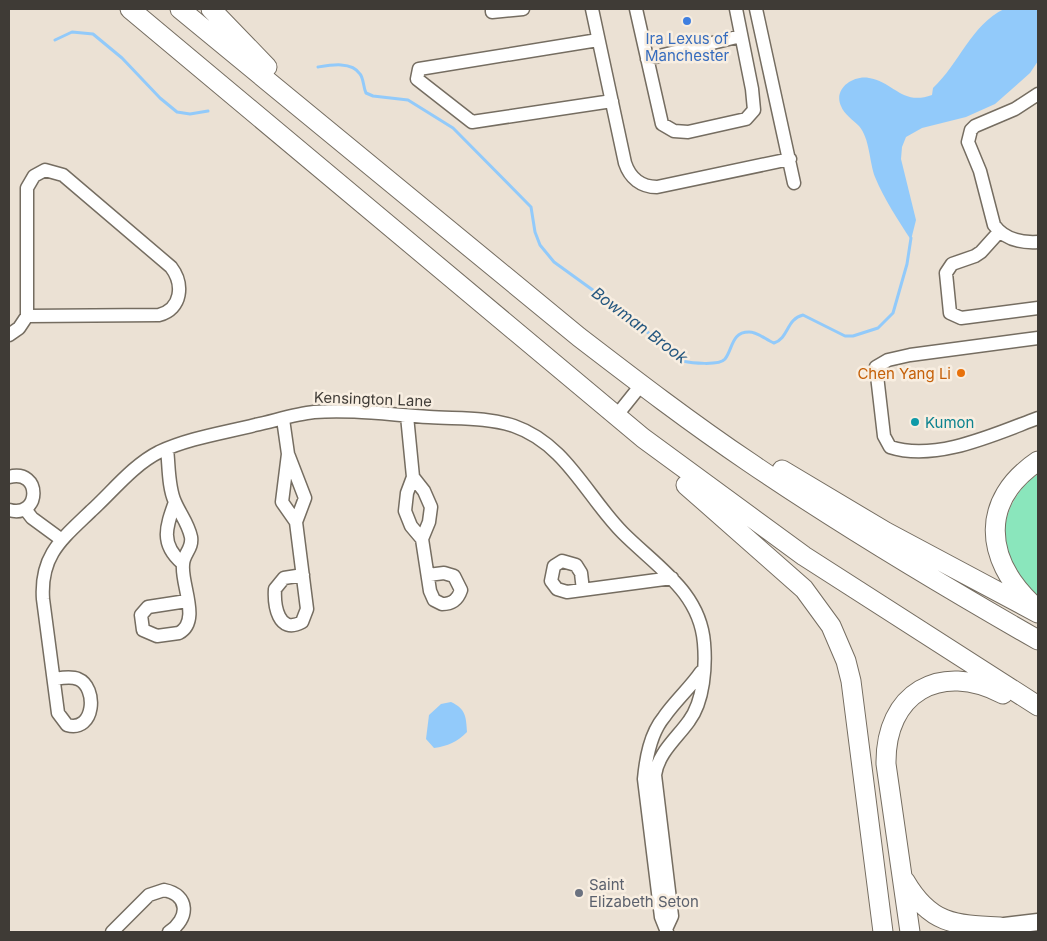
<svg xmlns="http://www.w3.org/2000/svg" width="1047" height="941" font-family="Inter,sans-serif">
  <style>
    .green { fill: #8ae6bc }
    .water { fill: #92cafa }
    .lines { fill: none; stroke-linecap: round; stroke-linejoin: round }
    .stream { stroke: #92cafa; stroke-width: 3 }
    .minor-casing { stroke: #756d61; stroke-width: 15 }
    .major-casing { stroke: #756d61; stroke-width: 19 }
    .highway-casing { stroke: #756d61; stroke-width: 21 }
    .minor { stroke: #fff; stroke-width: 12 }
    .major { stroke: #fff; stroke-width: 16 }
    .highway { stroke: #fff; stroke-width: 19 }
    .shop-dot { fill: #3f7fe0; stroke: #f8eee1; stroke-width: 2 }
    .food-dot { fill: #e8710a; stroke: #f8eee1; stroke-width: 2 }
    .culture-dot { fill: #0f9aa8; stroke: #f8eee1; stroke-width: 2 }
    .worship-dot { fill: #6b7280; stroke: #f8eee1; stroke-width: 2 }
    .labels { text-anchor: middle; dominant-baseline: central; stroke-width: 5; stroke-linejoin: round; paint-order: stroke }
    .shop-label { font-size: 15px; fill: #366cbe; stroke: #f8eee1 }
    .food-label { font-size: 15px; fill: #c56008; stroke: #f8eee1; text-anchor: end }
    .street-label { font-size: 15px; fill: #3f3b36; stroke: #f8eee1 }
    .culture-label { font-size: 15px; fill: #0d838f; stroke: #f8eee1; text-anchor: start }
    .worship-label { font-size: 15px; fill: #5b616d; stroke: #f8eee1; text-anchor: start }
    .water-label { font-size: 16px; font-style: italic; fill: #24577f; stroke: #f8eee1 }
  </style>
  <rect width="100%" height="100%" fill="#ebe1d4"/>
  <path class="green" d="M1038,474V597C1028,590 1013,574 1008,562C1006,558 1006,552 1005,547C1001,519 1014,490 1038,474Z"/>
  <path class="water" d="M1004,9H1038V61L1030,73L995,104L966,117L922,128L906,137L902,147L901,159L916,220L911,240C898,220 884,199 875,177C869,161 870,139 859,126C853,120 844,114 841,106C833,89 853,75 869,78C894,82 902,106 932,95L933,88C959,64 971,25 1004,9Z
    M451,702C466,709 466,717 467,732C457,742 448,746 434,748L426,739L429,715L441,704Z"/>
  <g class="lines">
    <path class="stream" d="M55,40L72,32L93,34L122,58L160,98L177,112L190,114L208,111
      M318,67C330,65 352,61 360,74C364,79 363,87 366,93L373,96L408,100L453,128L531,207L535,232L540,245L554,262L619,309L683,361C691,363 719,366 725,359C733,349 731,332 749,332C758,332 766,340 774,343C789,338 786,319 803,315L845,336H853L878,328L893,313L907,264L911,238"/>
    <g class="minor-casing">
      <path id="minor" d="M492,9V12L523,9
        M592,9L625,163C630,178 641,187 657,187L790,159
        M636,9L662,124L674,131L688,132L746,119L754,110L752,89L736,9
        M756,9L794,183
        M598,40L419,69L417,79L472,122L612,101
        M647,59L741,36
        M1038,94L1015,109L975,126L971,130L968,142L980,171L994,225C1004,239 1021,243 1038,242
        M999,232L981,252L975,256L952,264L946,273L950,313L961,318L1038,308
        M9,335L19,328L27,316V188L34,176L45,170L63,175L171,267C184,284 182,309 159,315L27,316
        M1038,338L910,355L888,360L876,367L884,436L890,447C936,462 995,434 1038,418
        M617,415L641,385
        M407,416L413,477L407,493L405,511L411,526L422,539
        M283,419L288,454L305,498L296,522
        M167,449C169,465 168,487 175,502C180,514 188,523 191,537C193,549 183,554 183,565C181,585 201,621 179,633L157,636L143,630L141,615L148,607L187,601
        M288,454L282,502L296,522L307,609L302,622C278,635 274,605 275,589L284,578L303,575
        M9,477C42,468 41,519 9,510
        M413,477L424,491L431,507L429,522L422,539L430,591L434,600L442,604C453,604 458,599 461,590L454,576L444,573L428,575
        M175,502C166,527 160,544 182,563
        M25,509L32,518L62,540
        M583,590L581,573L576,565L562,561L554,566L551,581L557,589L567,592L672,578
        M54,679C61,678 71,676 78,679C98,687 95,733 67,725L58,713L43,599C40,555 62,539 91,511C112,492 133,465 159,452C189,438 223,433 255,425C274,421 295,414 314,412C352,409 392,415 429,417C457,419 487,417 514,426C566,444 587,497 623,533C657,567 700,592 704,643C706,666 704,701 689,721C677,738 658,753 655,775L672,916L666,929
        M112,932L149,895L164,890C190,895 189,919 169,932
        M667,932L661,917L644,779C646,758 650,734 664,717C675,701 690,688 701,672"/>
    </g>
    <g class="major-casing">
      <path id="major" d="M988,928L1038,922"/>
    </g>
    <g class="highway-casing">
      <path id="highway" d="M130,9L643,438L804,556L1038,706
        M180,9L579,337C635,380 691,423 749,462C843,526 940,584 1038,640
        M211,9L267,67
        M782,470L886,532L1038,613
        M686,485L804,589L831,626L846,661L851,681L883,932
        M1032,604C984,558 980,500 1038,461
        M905,881C930,924 954,925 1000,927
        M910,932L886,764C885,693 940,661 1003,694"/>
    </g>
    <use href="#minor" class="minor"/>
    <use href="#major" class="major"/>
    <use href="#highway" class="highway"/>
  </g>
  <circle class="shop-dot" cx="687" cy="21" r="5"/>
  <circle class="food-dot" cx="961" cy="373" r="5"/>
  <circle class="culture-dot" cx="915" cy="422" r="5"/>
  <circle class="worship-dot" cx="579" cy="893" r="5"/>
  <g class="labels">
    <g class="shop-label">
      <text x="687" y="38">Ira Lexus of<tspan x="687" dy="17">Manchester</tspan></text>
    </g>
    <g class="food-label">
      <text x="951" y="373">Chen Yang Li</text>
    </g>
    <g class="street-label">
      <text transform="translate(373 399) rotate(2)">Kensington Lane</text>
    </g>
    <g class="culture-label">
      <text x="925" y="422">Kumon</text>
    </g>
    <g class="worship-label">
      <text x="589" y="884">Saint<tspan x="589" dy="17">Elizabeth Seton</tspan></text>
    </g>
    <g class="water-label">
      <text transform="translate(640 325) rotate(37)">Bowman Brook</text>
    </g>
  </g>
  <rect width="1047" height="941" fill="none" stroke="#3f3b36" stroke-width="20"/>
</svg>
